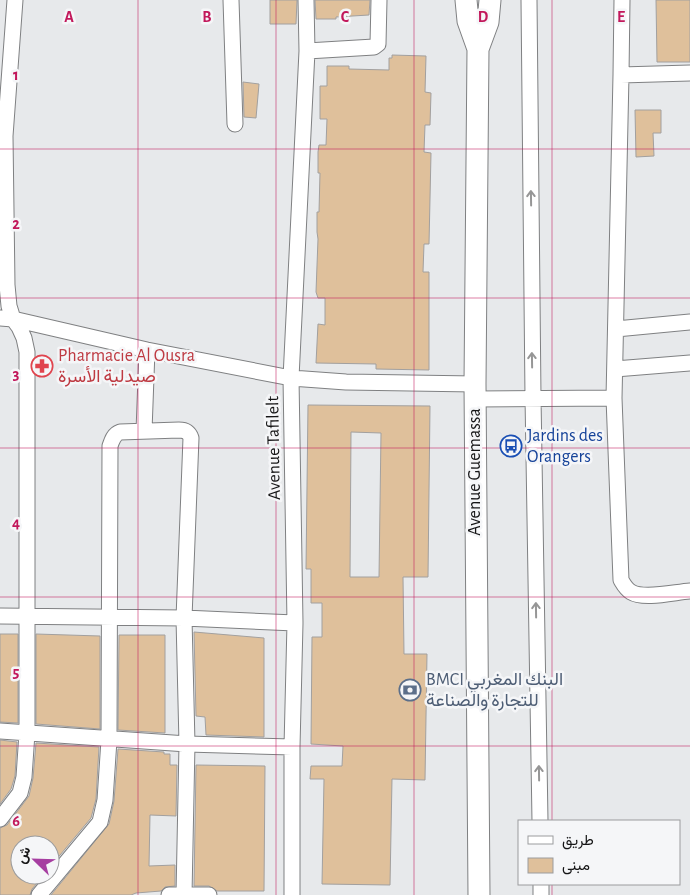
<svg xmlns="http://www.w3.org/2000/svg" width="690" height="895" font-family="'Alegreya Sans',Vazirmatn,sans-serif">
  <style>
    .building { fill: #dfc09b; stroke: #a2a09f; fill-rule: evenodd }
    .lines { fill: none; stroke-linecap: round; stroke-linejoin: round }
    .street-casing { stroke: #7f8082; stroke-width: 17 }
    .secondary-casing { stroke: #7f8082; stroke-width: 23 }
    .street { stroke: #fff; stroke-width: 15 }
    .secondary { stroke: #fff; stroke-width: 21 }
    .oneway { stroke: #969696 }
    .grid { fill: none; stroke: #c2185b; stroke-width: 1; stroke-opacity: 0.55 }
    .labels { text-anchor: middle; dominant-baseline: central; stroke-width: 5; stroke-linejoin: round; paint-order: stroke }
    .health-label { font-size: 18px; fill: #be3a42; stroke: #f5f6f8; text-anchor: start }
    .transit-label { font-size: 18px; fill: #164399; stroke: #f5f6f8; text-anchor: start }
    .street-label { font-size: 18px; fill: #151516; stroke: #f5f6f8 }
    .service-label { font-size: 18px; fill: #4e5e75; stroke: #f5f6f8; text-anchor: start }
    .grid-label { font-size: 16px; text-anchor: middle; font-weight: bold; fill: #c2185b; stroke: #f5f6f8; stroke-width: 5; stroke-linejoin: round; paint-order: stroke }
  </style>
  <rect width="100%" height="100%" fill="#e7e9eb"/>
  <path class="building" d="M270,0H297L296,24H270Z
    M315,0H370L369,15L336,17V19H316Z
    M656,0H690V62H657Z
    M392,55L426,56L425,92L431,93L430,125H425L424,152L431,153L429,244H424L423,272H429V370L376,369V364L316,363L318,324L325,325V298H318L316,292L318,239L317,232V212H319L320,173H318V152L319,145H326L327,119H320V86H327V66H349V69L389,70V58H392Z
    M243,82L259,84L256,118L244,117Z
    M635,110H661V133H653L654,156L636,157Z
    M308,405L430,406L428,577H403L404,654H427L425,780L392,779L390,885L322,884L324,779H310L311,766H342L343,746L311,744L312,637H322V603H311V569H306ZM351,432L381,433L379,577H350Z
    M194,632L264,638V737L206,735L205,717L196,716Z
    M0,634H18V723L0,722Z
    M36,634L100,636V729L36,724Z
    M119,635H165V733L118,730Z
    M0,740L17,742L15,776L11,789L0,804Z
    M36,743L99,747L96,799L91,818L50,867V845H20V875H44L32,889L30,895H0V828L7,825L29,796L33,778Z
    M118,749L164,752V754H170V765H177L176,816L150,815L149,866L175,865V886L165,887L161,891L136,893L131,895H51L109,824L114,801Z
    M196,765L265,766L264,891H217L209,886H194Z"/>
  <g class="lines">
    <g class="street-casing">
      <path id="street" d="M231,0L235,124
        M529,0L533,397L540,821
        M622,0L621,75L690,73
        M307,51L374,47L378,44L379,0
        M0,318L13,319L147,350L291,378L346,382L475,384
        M616,329L690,322
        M615,369L690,363
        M614,398L621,75
        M475,399L614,398L621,580C624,585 626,589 631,592C644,600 675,592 690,591
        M144,431L147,350
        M0,616L184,618L295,623
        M0,731L187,744L292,747
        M0,819L20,793L24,777L27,733V352L24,338L19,327L13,319L9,306L7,285L5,136L15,0
        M541,884V895
        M39,895L100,822L105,800L109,740L110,446C112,440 114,434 120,432L179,430C185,430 189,432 191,438L184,618L187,744L184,895
        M169,895H209
        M292,895V747L295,623L291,378L307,51L306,0"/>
    </g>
    <g class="secondary-casing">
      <path id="secondary" d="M466,0L468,21L478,49
        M479,895L475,384L478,49L488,22L490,0"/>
    </g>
    <use href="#street" class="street"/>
    <use href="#secondary" class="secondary"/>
  </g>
  <defs><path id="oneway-shaft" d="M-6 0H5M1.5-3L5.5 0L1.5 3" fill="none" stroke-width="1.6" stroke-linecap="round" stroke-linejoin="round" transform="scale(1.25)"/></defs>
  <g class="oneway">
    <use href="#oneway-shaft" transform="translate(531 198) rotate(-91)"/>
    <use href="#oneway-shaft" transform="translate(532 360) rotate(-91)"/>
    <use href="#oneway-shaft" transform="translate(536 610) rotate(-91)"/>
    <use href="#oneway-shaft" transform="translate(539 773) rotate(-91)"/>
  </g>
  <path class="grid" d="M138,0V895M276,0V895M414,0V895M552,0V821M0,149H690M0,298H690M0,448H690M0,597H690M0,746H690M552,884V895"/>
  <defs>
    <g id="pharmacy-ring" transform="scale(1.125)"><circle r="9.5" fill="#f5f6f8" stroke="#e0444e" stroke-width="1.5"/><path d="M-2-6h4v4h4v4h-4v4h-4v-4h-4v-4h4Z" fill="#e0444e"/></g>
    <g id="bus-ring" transform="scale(1.125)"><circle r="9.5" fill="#f5f6f8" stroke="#1a4fb4" stroke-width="1.5"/><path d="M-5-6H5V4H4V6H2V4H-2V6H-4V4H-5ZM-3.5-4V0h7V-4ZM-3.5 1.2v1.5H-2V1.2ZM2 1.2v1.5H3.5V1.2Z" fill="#1a4fb4"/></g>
    <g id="bank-ring" transform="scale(1.125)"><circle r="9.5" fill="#f5f6f8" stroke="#5c6f8a" stroke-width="1.5"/><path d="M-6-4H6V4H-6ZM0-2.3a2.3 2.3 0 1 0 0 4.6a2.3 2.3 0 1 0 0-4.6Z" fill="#5c6f8a"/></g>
  </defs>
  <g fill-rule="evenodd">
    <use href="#pharmacy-ring" x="42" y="366"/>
    <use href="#bus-ring" x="511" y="446"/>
    <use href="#bank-ring" x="410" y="690"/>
  </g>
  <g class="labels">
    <g class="health-label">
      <text x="58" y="356">Pharmacie Al Ousra<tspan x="58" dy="21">صيدلية الأسرة</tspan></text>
    </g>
    <g class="transit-label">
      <text x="527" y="436">Jardins des<tspan x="527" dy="21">Orangers</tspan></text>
    </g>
    <g class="street-label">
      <text transform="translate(274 448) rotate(-91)">Avenue Tafilelt</text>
      <text transform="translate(475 472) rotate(-90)">Avenue Guemassa</text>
    </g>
    <g class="service-label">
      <text x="426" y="680">BMCI البنك المغربي<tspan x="426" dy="21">للتجارة والصناعة</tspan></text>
    </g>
  </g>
  <g class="grid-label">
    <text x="69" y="22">A</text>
    <text x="207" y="22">B</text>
    <text x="345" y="22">C</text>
    <text x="483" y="22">D</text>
    <text x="621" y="22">E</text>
    <text x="16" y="80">1</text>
    <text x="16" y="229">2</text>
    <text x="16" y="379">3</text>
    <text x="16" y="528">4</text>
    <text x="16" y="677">5</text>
    <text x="16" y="826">6</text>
  </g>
  <rect x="518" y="820" width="162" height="65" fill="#f5f6f8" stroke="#9b9c9e"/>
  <rect x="528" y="836" width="25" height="8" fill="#ffffff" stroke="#9b9c9e"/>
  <text x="562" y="845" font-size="15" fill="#151516">طريق</text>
  <rect x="528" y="858" width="25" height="15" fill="#dfc09b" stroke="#9b9c9e"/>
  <text x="562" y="870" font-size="15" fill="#151516">مبنى</text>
  <g transform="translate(35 860) rotate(293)"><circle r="24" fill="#f5f6f8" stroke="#9b9c9e"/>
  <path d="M0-4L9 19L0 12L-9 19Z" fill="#a63ea1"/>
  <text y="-8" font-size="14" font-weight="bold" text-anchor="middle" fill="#151516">ش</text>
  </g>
</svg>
